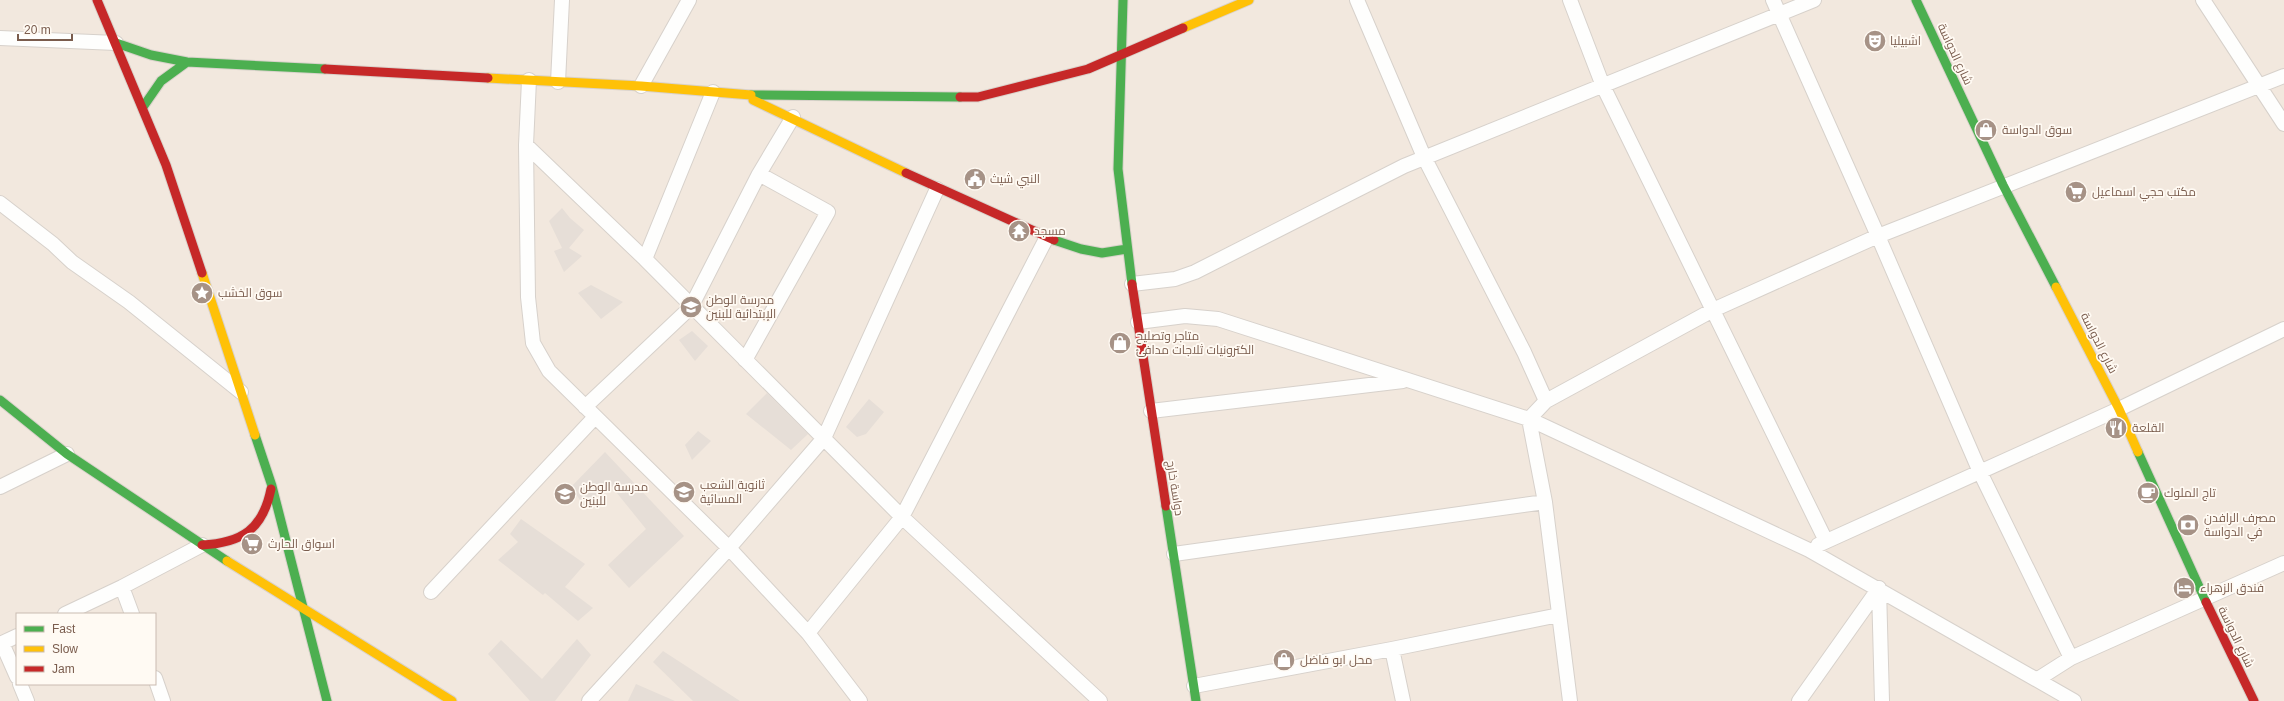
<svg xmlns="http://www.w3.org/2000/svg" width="2284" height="701" font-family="Helvetica,Cairo,sans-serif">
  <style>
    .residential { fill: #f2e8de; fill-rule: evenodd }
    .building { fill: #e6ded7 }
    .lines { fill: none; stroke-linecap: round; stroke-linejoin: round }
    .street-casing { stroke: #d7d1cb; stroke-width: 16 }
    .fast-casing { stroke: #d9d2cb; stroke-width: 11 }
    .slow-casing { stroke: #d9d2cb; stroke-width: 11 }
    .jam-casing { stroke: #d9d2cb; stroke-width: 11 }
    .street { stroke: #fefefd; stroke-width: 14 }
    .fast { stroke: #4caf50; stroke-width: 9 }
    .slow { stroke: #ffc107; stroke-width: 9 }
    .jam { stroke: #c62828; stroke-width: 9 }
    .labels { text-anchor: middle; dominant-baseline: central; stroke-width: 3.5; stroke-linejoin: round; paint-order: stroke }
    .poi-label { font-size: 12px; fill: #7a5c4d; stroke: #fffaf3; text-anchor: start }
    .street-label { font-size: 12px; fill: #7a5c4d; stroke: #fffaf3 }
  </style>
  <rect width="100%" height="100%" fill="#f9f5f0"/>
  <path class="residential" d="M0,0H2284V701H0ZM17,614H155V684H17Z"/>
  <path class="building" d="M562,208L570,218L584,230L569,248L582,256L564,272L554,251L562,248L549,221Z
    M591,285L623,302L601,319L578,293Z
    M692,331L708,346L695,361L679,340Z
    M767,393L808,434L791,450L746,414Z
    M869,399L884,412L866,434L857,437L846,427Z
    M698,431L711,441L692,460L685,445Z
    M605,452L684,536L629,588L608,565L646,529L608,482L585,507L571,487Z
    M521,519L585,564L565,587L593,608L578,621L545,593L543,595L498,560L518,542L510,534Z
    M577,639L591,655L555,701H530L488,654L501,640L542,679Z
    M663,651L740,701H693L653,662Z
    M636,684L675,701H628Z"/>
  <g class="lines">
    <g class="street-casing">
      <path id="street" d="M1357,0L1424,157L1524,352L1546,401
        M1570,0L1603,86L1826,541
        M1773,0L1878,236L1980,472L2071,658
        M2203,0L2284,124
        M0,38L116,43
        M529,80L526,145L528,297L533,343L549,371L729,548L808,633L860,701
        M558,82L562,0
        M641,86L689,0
        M526,145L645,259L902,517L1100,701
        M0,203L53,244L72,262L129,302L241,392
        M645,259L713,92
        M1132,284L1175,279L1195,272L1404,166L1814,0
        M1138,322L1185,316L1218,319L1529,419L1809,550L2074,701
        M745,360L828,212L759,174
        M585,407L691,307L759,174L793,117
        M1151,411L1403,381
        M0,487L67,454
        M1818,545L2119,409L2284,329
        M1174,554L1545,502
        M122,587L132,614
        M1879,588L1882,701
        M431,592L595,417
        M65,614L122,587L202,545
        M808,633L902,517L1047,237
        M2,643L17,677
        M0,644L17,636
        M1392,649L1403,701
        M155,678L163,701
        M2038,679L2071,658L2284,563
        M20,684L27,701
        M1194,686L1392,649L1559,615
        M589,701L729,548L824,438L937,189
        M1570,701L1545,502L1529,419L1546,401L1713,310L1878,236L2284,76
        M1799,701L1879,588"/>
    </g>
    <g class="fast-casing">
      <path id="fast" d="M1123,0L1118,169L1132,284
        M1916,0L2003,185L2056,287
        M116,43L151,55L187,62L325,69
        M751,95L960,97
        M143,107L161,81L187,62
        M1054,240L1081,249L1102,253L1127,249
        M0,400L67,454L227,561
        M255,435L272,486L327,701
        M2138,452L2206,602
        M1166,506L1196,701"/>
    </g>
    <g class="slow-casing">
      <path id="slow" d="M1183,28L1249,0
        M488,78L641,86L751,95
        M753,100L906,173
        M202,273L255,435
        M2056,287L2119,409L2138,452
        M227,561L452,701"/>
    </g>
    <g class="jam-casing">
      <path id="jam" d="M97,0L166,165L202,273
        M325,69L488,78
        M960,97H978L1088,69L1183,28
        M906,173L1054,240
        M1132,284L1166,506
        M202,545C242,543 263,529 271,489
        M2206,602L2254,701"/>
    </g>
    <use href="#street" class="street"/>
    <use href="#fast" class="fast"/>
    <use href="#slow" class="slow"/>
    <use href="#jam" class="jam"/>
  </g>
  <defs>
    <g id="theatre-disc" transform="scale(1.15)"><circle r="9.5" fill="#a69286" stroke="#fffaf3"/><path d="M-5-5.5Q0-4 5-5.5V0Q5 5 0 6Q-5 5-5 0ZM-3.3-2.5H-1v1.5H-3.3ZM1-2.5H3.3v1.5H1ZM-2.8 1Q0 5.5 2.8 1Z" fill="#fff"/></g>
    <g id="shop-disc" transform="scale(1.15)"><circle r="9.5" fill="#a69286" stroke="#fffaf3"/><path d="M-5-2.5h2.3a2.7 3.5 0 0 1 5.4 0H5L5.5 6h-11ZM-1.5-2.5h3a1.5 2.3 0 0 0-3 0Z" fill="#fff"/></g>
    <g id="civic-disc" transform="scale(1.15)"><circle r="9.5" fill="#a69286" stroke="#fffaf3"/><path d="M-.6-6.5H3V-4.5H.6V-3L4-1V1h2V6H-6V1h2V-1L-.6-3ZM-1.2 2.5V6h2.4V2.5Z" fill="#fff"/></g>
    <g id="supermarket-disc" transform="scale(1.15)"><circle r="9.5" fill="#a69286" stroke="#fffaf3"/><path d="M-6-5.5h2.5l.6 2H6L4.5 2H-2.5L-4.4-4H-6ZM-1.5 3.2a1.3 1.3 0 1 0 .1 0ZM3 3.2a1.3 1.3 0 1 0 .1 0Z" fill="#fff"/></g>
    <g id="temple-disc" transform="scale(1.15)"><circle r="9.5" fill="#a69286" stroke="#fffaf3"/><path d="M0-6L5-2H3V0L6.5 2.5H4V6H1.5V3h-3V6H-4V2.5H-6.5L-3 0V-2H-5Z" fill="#fff"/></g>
    <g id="sight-disc" transform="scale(1.15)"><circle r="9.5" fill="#a69286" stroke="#fffaf3"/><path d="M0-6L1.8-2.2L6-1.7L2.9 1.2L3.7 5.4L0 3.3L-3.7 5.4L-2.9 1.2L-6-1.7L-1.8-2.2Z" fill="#fff"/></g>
    <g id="school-disc" transform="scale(1.15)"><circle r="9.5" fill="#a69286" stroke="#fffaf3"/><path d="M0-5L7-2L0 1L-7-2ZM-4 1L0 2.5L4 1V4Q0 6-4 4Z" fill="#fff"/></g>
    <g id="restaurant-disc" transform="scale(1.15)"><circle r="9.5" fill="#a69286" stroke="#fffaf3"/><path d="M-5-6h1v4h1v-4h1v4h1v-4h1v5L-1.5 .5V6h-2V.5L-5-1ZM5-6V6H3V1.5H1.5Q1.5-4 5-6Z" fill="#fff"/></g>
    <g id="cafe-disc" transform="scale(1.15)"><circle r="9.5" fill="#a69286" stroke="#fffaf3"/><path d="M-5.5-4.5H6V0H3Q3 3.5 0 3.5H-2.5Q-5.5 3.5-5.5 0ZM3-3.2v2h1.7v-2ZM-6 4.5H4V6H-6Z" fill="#fff"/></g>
    <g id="bank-disc" transform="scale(1.15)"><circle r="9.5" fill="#a69286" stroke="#fffaf3"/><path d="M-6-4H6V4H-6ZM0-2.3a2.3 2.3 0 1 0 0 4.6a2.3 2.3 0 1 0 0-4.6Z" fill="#fff"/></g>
    <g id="hotel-disc" transform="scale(1.15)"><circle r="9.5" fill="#a69286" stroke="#fffaf3"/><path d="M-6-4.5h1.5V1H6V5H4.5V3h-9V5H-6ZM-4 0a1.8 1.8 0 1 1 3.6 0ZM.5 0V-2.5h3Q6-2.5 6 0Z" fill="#fff"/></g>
  </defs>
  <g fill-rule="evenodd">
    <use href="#theatre-disc" x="1875" y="41"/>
    <use href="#shop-disc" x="1986" y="130"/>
    <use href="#civic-disc" x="975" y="179"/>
    <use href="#supermarket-disc" x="2076" y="192"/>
    <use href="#temple-disc" x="1019" y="231"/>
    <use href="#sight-disc" x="202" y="293"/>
    <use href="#school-disc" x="691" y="307"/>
    <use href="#shop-disc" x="1120" y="343"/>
    <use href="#restaurant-disc" x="2116" y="428"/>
    <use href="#school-disc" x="684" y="492"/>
    <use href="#cafe-disc" x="2148" y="493"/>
    <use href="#school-disc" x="565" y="494"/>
    <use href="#bank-disc" x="2188" y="525"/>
    <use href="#supermarket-disc" x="252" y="544"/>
    <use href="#hotel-disc" x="2184" y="588"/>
    <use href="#shop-disc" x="1284" y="660"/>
  </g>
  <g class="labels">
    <g class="poi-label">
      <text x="1890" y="41">اشبيليا</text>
      <text x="2002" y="130">سوق الدواسة</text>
      <text x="990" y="179">النبي شيث</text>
      <text x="2092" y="192">مكتب حجي اسماعيل</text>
      <text x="1034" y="231">مسجد</text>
      <text x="218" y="293">سوق الخشب</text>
      <text x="706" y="300">مدرسة الوطن<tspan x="706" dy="14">الإبتدائية للبنين</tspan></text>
      <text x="1136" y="336">متاجر وتصليح<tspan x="1136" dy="14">الكترونيات ثلاجات مدافئ</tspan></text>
      <text x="2132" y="428">القلعة</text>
      <text x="700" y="485">ثانوية الشعب<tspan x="700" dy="14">المسائية</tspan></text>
      <text x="580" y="487">مدرسة الوطن<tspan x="580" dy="14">للبنين</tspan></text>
      <text x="2164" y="493">تاج الملوك</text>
      <text x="2204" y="518">مصرف الرافدن<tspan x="2204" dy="14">في الدواسة</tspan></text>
      <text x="268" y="544">اسواق الحارث</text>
      <text x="2200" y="588">فندق الزهراء</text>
      <text x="1300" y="660">محل ابو فاضل</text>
    </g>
    <g class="street-label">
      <text transform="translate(1955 54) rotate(65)">شارع الدواسة</text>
      <text transform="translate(2099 343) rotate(63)">شارع الدواسة</text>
      <text transform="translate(1175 488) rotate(81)">دواسة خارج</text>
      <text transform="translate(2236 637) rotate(64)">شارع الدواسة</text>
    </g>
  </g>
  <rect x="16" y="613" width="140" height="72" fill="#fffaf3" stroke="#cabbb1"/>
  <rect x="24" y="626" width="20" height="6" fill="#4caf50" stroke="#cabbb1"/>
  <text x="52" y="633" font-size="12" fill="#7a5c4d">Fast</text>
  <rect x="24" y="646" width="20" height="6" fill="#ffc107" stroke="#cabbb1"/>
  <text x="52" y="653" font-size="12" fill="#7a5c4d">Slow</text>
  <rect x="24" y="666" width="20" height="6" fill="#c62828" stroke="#cabbb1"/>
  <text x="52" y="673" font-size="12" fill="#7a5c4d">Jam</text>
  <path d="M18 34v6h54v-6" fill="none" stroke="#7a5c4d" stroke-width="2"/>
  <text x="24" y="34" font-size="12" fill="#7a5c4d" stroke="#fffaf3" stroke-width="3" paint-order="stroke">20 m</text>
</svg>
